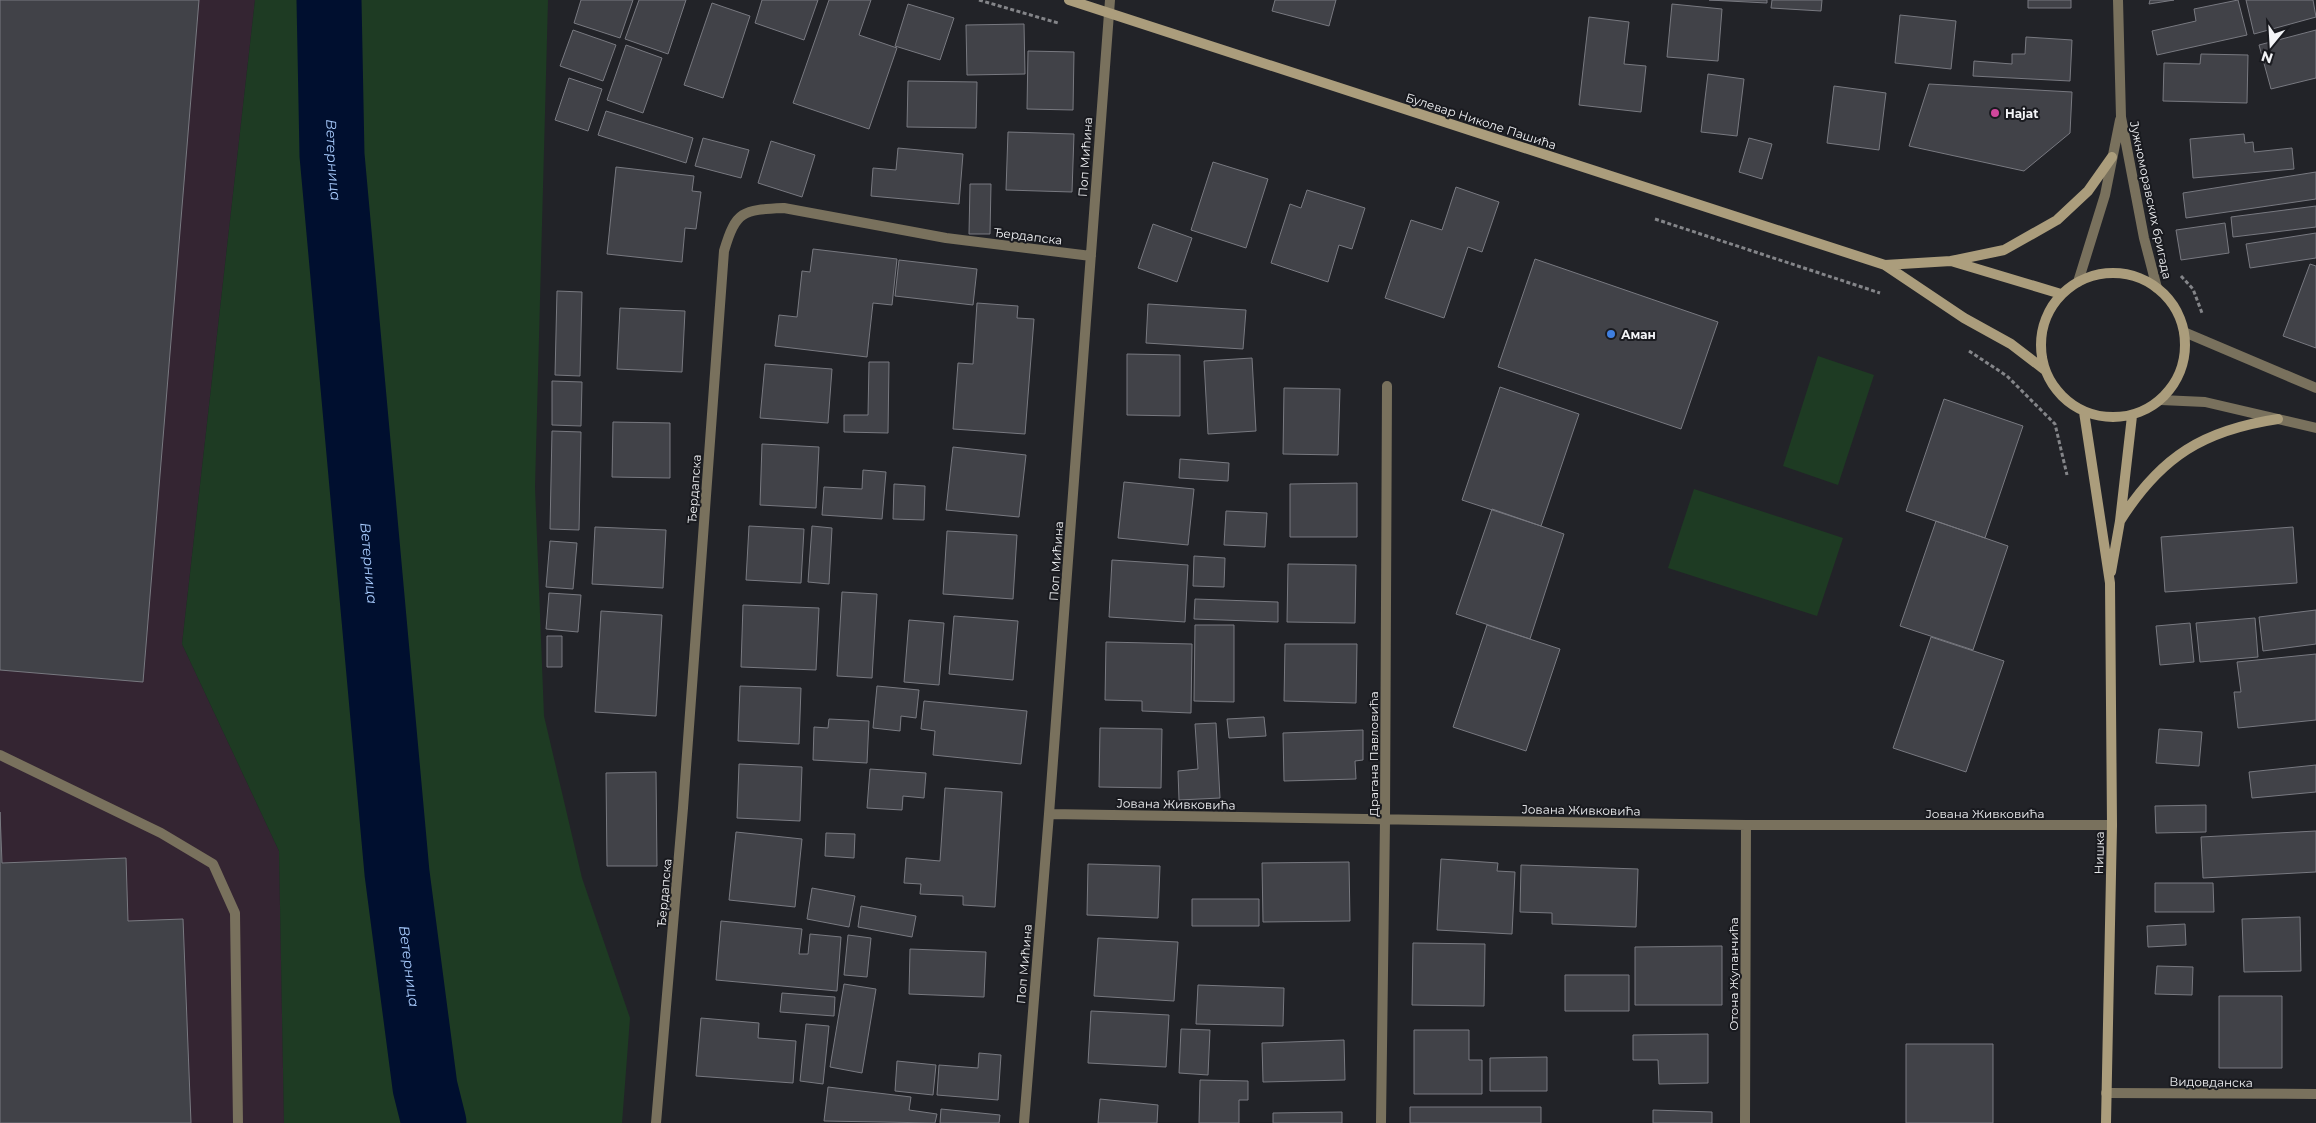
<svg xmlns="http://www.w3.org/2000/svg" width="2316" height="1123" font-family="Montserrat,sans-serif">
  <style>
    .industrial { fill: #342532 }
    .green { fill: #1e3b23 }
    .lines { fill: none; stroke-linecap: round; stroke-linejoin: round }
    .river { stroke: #000f2f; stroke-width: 65 }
    .building { fill: #414248; stroke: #787980 }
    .path { stroke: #848589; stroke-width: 3; stroke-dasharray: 4 2.5; stroke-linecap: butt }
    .service { stroke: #79715d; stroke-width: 10 }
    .minor { stroke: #79715d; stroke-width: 10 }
    .tertiary { stroke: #79715d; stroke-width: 10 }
    .secondary { stroke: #ab9d7c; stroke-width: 10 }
    .hotel-dot { fill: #d1479c; stroke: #191a1f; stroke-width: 2 }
    .shop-dot { fill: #3f7fe0; stroke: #191a1f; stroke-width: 2 }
    .labels { text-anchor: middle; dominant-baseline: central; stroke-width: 4; stroke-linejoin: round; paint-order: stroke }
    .poi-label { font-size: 12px; font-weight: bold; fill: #f3f4f7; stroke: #191a1f; text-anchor: start }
    .street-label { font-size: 12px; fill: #f3f4f7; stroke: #191a1f }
    .water-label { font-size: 14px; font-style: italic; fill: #a6cafc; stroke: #191a1f }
  </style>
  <rect width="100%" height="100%" fill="#222328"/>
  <path class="industrial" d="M0,0H255L182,644L279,851L284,1123H0Z"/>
  <path class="green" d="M255,0H548L535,487L544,716L582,878L630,1018L622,1123H284L279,851L182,644Z
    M1818,356L1874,375L1838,485L1783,466Z
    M1694,489L1843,538L1817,616L1668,568Z"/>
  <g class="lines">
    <path class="river" id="s1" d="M329,0L332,155L397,873L425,1087L434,1123"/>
  </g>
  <path class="building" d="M0,0H199L143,682L0,670Z
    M581,0H633L620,38L574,23Z
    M639,0H686L668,54L625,39Z
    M762,0H818L804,40L755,23Z
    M829,0H871L859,35L897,48L869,129L793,103Z
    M1275,0H1336L1329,26L1272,11Z
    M1709,0H1767V3Z
    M1772,0H1822L1821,11L1771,8Z
    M2028,0H2071V8H2028Z
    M2150,0H2174L2149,4Z
    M2238,0L2247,35L2157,55L2152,31L2196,21L2194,9Z
    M2246,0H2313L2316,17L2254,34Z
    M712,3L750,16L723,98L684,85Z
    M908,4L954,18L940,60L895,46Z
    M1672,4L1722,9L1718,61L1667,57Z
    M1900,15L1956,21L1951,69L1895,63Z
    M1589,17L1629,22L1624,64L1646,66L1641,112L1579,105Z
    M1024,24L1025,74L967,75L966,25Z
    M573,30L616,45L603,81L560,66Z
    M2316,30V78L2271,89L2259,45Z
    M2026,37L2072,40L2070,81L1973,76L1974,61L2012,64V54H2025Z
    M626,45L662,58L643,113L607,100Z
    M1028,51L1074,52L1073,110L1027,109Z
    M2201,54L2248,55L2247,103L2163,101L2164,63L2200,64Z
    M1708,74L1744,79L1737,136L1701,132Z
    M569,78L602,89L588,131L555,120Z
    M908,81L977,82L976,128L907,127Z
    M1929,84L2072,92L2070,133L2024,171L1909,146Z
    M1834,86L1886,93L1879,150L1827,143Z
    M606,111L693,138L686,163L598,135Z
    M1008,132L1074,134L1072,192L1006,190Z
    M2244,134L2245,143L2253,142L2254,152L2292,148L2294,169L2193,178L2190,139Z
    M703,138L749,150L741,178L695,166Z
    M1749,138L1772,144L1762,179L1739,172Z
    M771,141L815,155L802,197L758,183Z
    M898,148L963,154L959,204L871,196L873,168L896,170Z
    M1213,162L1268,179L1246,248L1191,230Z
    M616,167L694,176L692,191L701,192L696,229L685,228L682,262L607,254Z
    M2316,172V199L2186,218L2183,193Z
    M970,184H991L990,234H969Z
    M1456,187L1499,202L1482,252L1468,247L1444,318L1385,298L1411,220L1442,230Z
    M1307,190L1365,208L1352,249L1339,245L1328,282L1271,263L1290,204L1301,208Z
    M2316,206V227L2233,237L2231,217Z
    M2225,223L2229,253L2181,260L2176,230Z
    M1153,224L1192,238L1177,282L1138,268Z
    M2316,233V258L2250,268L2246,244Z
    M813,249L897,259L892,305L873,303L867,357L775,346L779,315L797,317L802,271L810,272Z
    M1535,259L1718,322L1681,429L1498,367Z
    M899,260L977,269L973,305L895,296Z
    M2310,264L2316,266V348L2283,336Z
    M557,291L582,292L580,376L555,375Z
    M977,303L1018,306L1017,318L1034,319L1025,434L953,429L958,363L973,364Z
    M1148,304L1246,310L1243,349L1146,343Z
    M620,308L685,311L682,372L617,369Z
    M1127,354L1180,355V416L1127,415Z
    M1252,358L1256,431L1208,434L1204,361Z
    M869,362H889L888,433L844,432V415H868Z
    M765,364L832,369L828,423L760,418Z
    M552,381L582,382L581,426L552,425Z
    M1500,387L1579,414L1541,526L1462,500Z
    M1284,388L1340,389L1338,455L1283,454Z
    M1944,399L2023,426L1985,538L1906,511Z
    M613,422L670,423V478L612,477Z
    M552,431L581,432L579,530L550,529Z
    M762,444L819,447L816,508L760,505Z
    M953,447L1026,455L1019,517L946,510Z
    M1180,459L1229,463L1228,481L1179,478Z
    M863,470L886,472L882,519L822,515L824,487L862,489Z
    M1124,482L1194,489L1188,545L1118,538Z
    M1357,483V537H1290V484Z
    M894,484L925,486L924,520L893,519Z
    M1492,509L1564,534L1530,639L1456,614Z
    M1226,511L1267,513L1265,547L1224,545Z
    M1936,521L2008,546L1973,650L1900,626Z
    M749,526L804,529L801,583L746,580Z
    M812,526L832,528L829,584L808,582Z
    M595,527L666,530L663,588L592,584Z
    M2293,527L2297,583L2165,592L2161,537Z
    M947,531L1017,535L1013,599L943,594Z
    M550,541L577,543L573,589L546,587Z
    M1194,556L1225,558L1224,587L1193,586Z
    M1112,560L1188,565L1185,622L1109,617Z
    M1288,564L1356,565L1355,623L1287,622Z
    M842,592L877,594L872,678L837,676Z
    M549,593L581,595L578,632L546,629Z
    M1195,599L1278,602V622L1194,619Z
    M743,605L819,608L816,670L741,667Z
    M2316,610V644L2263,651L2259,617Z
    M601,611L662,615L656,716L595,712Z
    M954,616L1018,621L1013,680L949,674Z
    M2255,618L2258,657L2200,662L2196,623Z
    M909,620L944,623L939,685L904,682Z
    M2190,623L2194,662L2160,665L2156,626Z
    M1195,625H1234V702L1194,701Z
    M1487,625L1560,649L1526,751L1453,727Z
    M547,636H562V667H547Z
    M1931,637L2004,661L1966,772L1893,748Z
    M1106,642L1192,644L1191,713L1142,711V701L1105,700Z
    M1285,644H1357L1356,703L1284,701Z
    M2316,654V720L2238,728L2234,692H2241L2237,662Z
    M740,686L801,688L799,744L738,741Z
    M877,686L919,690L916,718L901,716L900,731L873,728Z
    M924,701L1027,711L1021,764L933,755L935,731L921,729Z
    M1264,717L1266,736L1229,738L1227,719Z
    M829,719L869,721L867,763L813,760L814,727L828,728Z
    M1216,723L1220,798L1179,800L1178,771L1198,769L1195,724Z
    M1100,728L1162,729L1161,788L1099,787Z
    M2159,729L2202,732L2199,766L2156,763Z
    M1363,730V760L1355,761L1356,779L1284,781L1283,733Z
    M739,764L802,767L800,821L737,818Z
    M2316,765V792L2252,798L2249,772Z
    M870,769L926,773L924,798L903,796L902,810L867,808Z
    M656,772L657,866H607L606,773Z
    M945,788L1002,792L995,907L963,905V896L920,894L921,884L904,883L906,858L940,861Z
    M2206,805V832L2156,833L2155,806Z
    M0,812L2,863L126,858L128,921L183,919L191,1123H0Z
    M2316,831V872L2203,878L2201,837Z
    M736,832L802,839L795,907L729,900Z
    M826,833L855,834L854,858L825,856Z
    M1441,859L1498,863L1497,871L1515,872L1512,934L1437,930Z
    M1349,862L1350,921L1263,922L1262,863Z
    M1088,864L1160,866L1158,918L1087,915Z
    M1521,865L1638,869L1636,927L1552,924V913L1520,912Z
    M2155,883H2213L2214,912H2155Z
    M812,888L855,896L849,927L807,919Z
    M1192,899H1259V926H1192Z
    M861,906L916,916L912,937L858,927Z
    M2300,917L2301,971L2244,972L2242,919Z
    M721,921L802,929L799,954H808L810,934L841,937L837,991L716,980Z
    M2185,924L2186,945L2148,947L2147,926Z
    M848,935L871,938L867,977L844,975Z
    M1098,938L1178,942L1174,1001L1094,996Z
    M1413,943L1485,944L1484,1006L1412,1005Z
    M1722,946V1005H1635V947Z
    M910,949L986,952L984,997L909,994Z
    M2157,966L2193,967L2192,995L2155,994Z
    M1565,975H1629V1011H1565Z
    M844,984L876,989L862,1073L830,1067Z
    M1198,985L1284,988L1283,1026L1196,1024Z
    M782,993L835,997L834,1016L780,1012Z
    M2219,996H2282V1068H2219Z
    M1091,1011L1169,1015L1166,1067L1088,1063Z
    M701,1018L759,1023L758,1038L796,1041L793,1083L696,1076Z
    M806,1024L829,1026L823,1084L800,1081Z
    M1181,1029L1210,1030L1208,1075L1179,1073Z
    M1414,1030H1469V1060H1482V1094H1414Z
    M1708,1034V1083L1659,1084L1658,1060H1633V1035Z
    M1344,1040L1345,1080L1263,1082L1262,1043Z
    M1906,1044H1993V1123H1906Z
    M979,1053L1001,1055L998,1100L937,1095L939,1065L978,1068Z
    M1547,1057V1091H1490V1058Z
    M897,1061L936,1065L933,1095L895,1091Z
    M1200,1080L1248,1081V1100H1239V1123H1199Z
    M828,1087L911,1097L909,1110L937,1114L935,1123L824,1121Z
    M1100,1099L1158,1105L1157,1123H1098Z
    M1410,1107H1541V1123H1410Z
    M941,1109L1000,1115L999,1123H940Z
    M1653,1110L1712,1112V1123H1653Z
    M1342,1112V1123H1273V1113Z"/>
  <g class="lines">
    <path class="path" d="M979,0L1058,23
      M1655,219L1880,293
      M2181,276L2193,289L2202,313
      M1969,351L2007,376L2055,424L2067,475"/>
    <path class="service" d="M0,755L161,833L213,864L235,913L238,1123"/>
    <path class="minor" d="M1049,814L1746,825H2112
      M2106,1093L2316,1094
      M656,1123L683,808L724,251C736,210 743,210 784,208L946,238L1091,256
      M1024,1123L1049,814L1110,0
      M1381,1123L1385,820L1387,386
      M1745,1123L1746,825"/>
    <path class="tertiary" d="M2118,0L2121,117L2144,238L2157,288
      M2078,282L2105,195L2120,120
      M2184,332L2316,388
      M2161,400L2205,402L2316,428"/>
    <path class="secondary" d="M1069,0L1885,265L1964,318L2011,344L2045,370
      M1951,261L2004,250L2057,220L2088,191L2112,157
      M1885,265L1951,261L2061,294
      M2041 345a72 72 0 1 1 144 0a72 72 0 1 1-144 0Z
      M2084,412L2110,583L2112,825L2106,1123
      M2120,521C2161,456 2204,430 2278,419
      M2111,572L2120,521L2132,416"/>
  </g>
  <circle class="hotel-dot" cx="1995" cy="113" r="5"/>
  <circle class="shop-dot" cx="1611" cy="334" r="5"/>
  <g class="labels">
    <g class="poi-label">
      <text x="2005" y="113">Hajat</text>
      <text x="1621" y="334">Аман</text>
    </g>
    <g class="street-label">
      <text transform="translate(1481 121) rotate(18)">Булевар Николе Пашића</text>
      <text transform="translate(1085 157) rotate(-86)">Поп Мићина</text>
      <text transform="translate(2151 200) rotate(78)">Јужноморавских бригада</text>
      <text transform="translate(1028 236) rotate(7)">Ђердапска</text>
      <text transform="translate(694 489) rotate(-86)">Ђердапска</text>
      <text transform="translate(1056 561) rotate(-86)">Поп Мићина</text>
      <text transform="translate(1373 754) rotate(-90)">Драгана Павловића</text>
      <text transform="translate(1176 804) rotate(1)">Јована Живковића</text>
      <text transform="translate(1581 810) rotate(1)">Јована Живковића</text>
      <text x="1985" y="813">Јована Живковића</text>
      <text transform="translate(2099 853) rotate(-89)">Нишка</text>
      <text transform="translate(664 893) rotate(-85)">Ђердапска</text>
      <text transform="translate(1024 964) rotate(-85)">Поп Мићина</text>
      <text transform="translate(1733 974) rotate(-90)">Отона Жупанчића</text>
      <text transform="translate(2211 1082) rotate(1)">Видовданска</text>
    </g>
    <g class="water-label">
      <text stroke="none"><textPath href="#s1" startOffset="160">Ветерница</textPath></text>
      <text stroke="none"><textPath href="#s1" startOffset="565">Ветерница</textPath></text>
      <text stroke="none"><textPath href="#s1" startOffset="970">Ветерница</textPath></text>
    </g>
  </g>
  <g transform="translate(2271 45) rotate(198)" stroke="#191a1f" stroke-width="4" paint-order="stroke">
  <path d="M0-4L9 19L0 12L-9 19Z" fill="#f3f4f7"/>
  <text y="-8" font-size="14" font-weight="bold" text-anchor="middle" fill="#f3f4f7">N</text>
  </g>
</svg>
